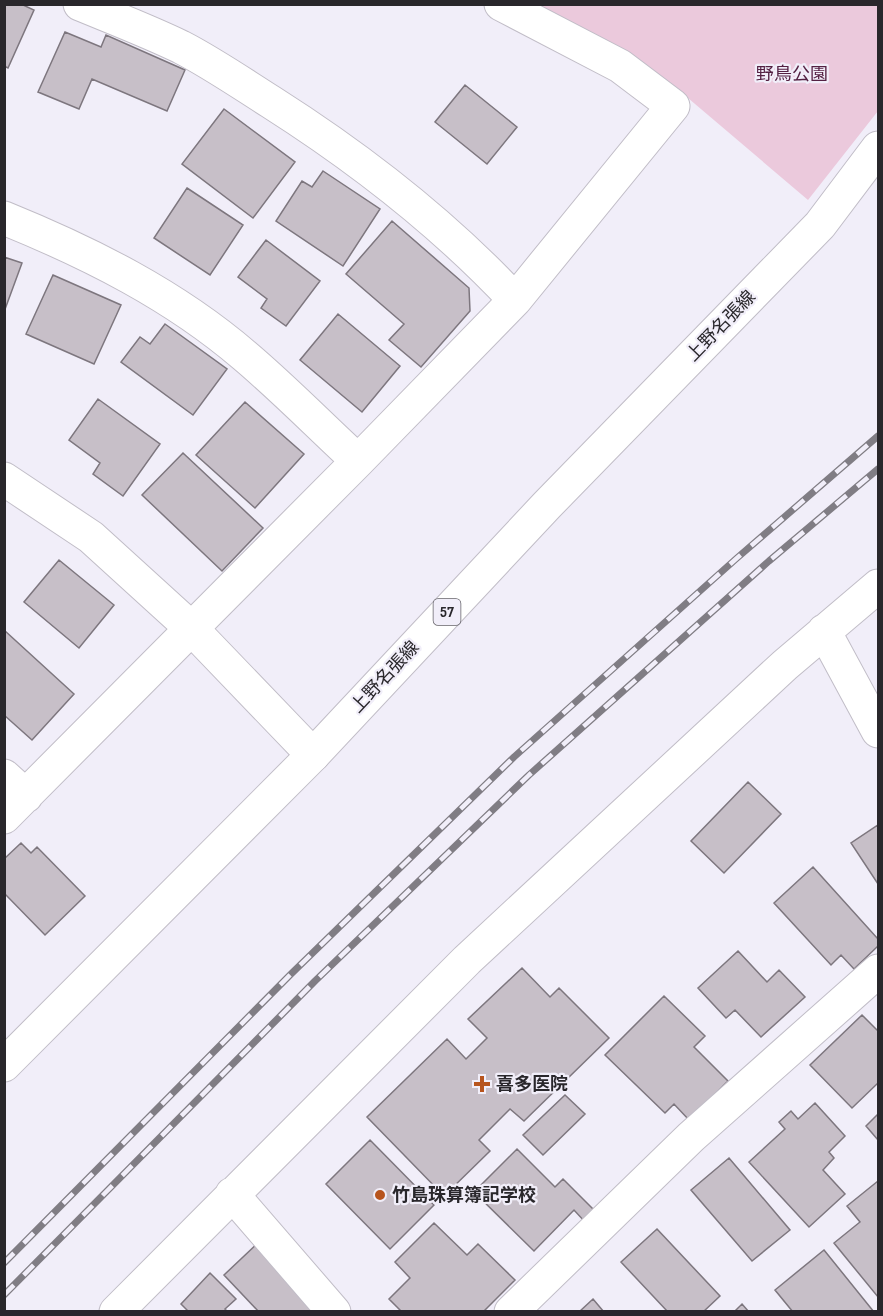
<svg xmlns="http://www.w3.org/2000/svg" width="883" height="1316" font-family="'Sofia Sans Condensed','Noto Sans JP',sans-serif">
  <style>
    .green { fill: #ebc9dc }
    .building { fill: #c7bfc8; stroke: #7d767e; stroke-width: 1.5 }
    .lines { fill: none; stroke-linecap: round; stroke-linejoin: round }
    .minor-casing { stroke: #c1bdc7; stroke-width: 35 }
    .tertiary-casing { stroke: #c1bdc7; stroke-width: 35 }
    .primary-casing { stroke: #c1bdc7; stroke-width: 35 }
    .minor { stroke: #fff; stroke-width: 33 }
    .tertiary { stroke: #fff; stroke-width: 33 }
    .primary { stroke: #fff; stroke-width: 33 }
    .rail-casing { stroke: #807d84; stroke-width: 7 }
    .rail { stroke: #f1eef9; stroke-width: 4.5; stroke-dasharray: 14; stroke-linecap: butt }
    .poi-dot { fill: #b7541d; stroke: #f1eef9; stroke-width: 2 }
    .labels { text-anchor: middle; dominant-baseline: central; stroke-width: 4.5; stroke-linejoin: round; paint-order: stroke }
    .shield { fill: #f1eef9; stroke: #656369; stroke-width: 1.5 }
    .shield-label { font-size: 16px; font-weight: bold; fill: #29272b }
    .park-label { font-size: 18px; fill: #542143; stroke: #f1eef9 }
    .street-label { font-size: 18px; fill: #29272b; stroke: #f1eef9 }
    .poi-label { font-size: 18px; font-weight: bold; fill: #29272b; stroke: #f1eef9; text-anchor: start }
  </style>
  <rect width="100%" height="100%" fill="#f1eef9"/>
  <path class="green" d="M535,5H878V111L808,200L675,87Z"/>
  <path class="building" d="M4,4H21L34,10L8,68L4,66Z
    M65,32L101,47L106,35L185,70L167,111L92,79L79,109L38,92Z
    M465,85L517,127L487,164L435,122Z
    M224,109L295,162L253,218L182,164Z
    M323,171L380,209L343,266L276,221L302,181L312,187Z
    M187,188L243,225L210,275L154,238Z
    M392,221L469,288L470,311L421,367L389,340L404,324L346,274Z
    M266,240L320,281L286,326L261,308L267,299L238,277Z
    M4,257L22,263L4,312Z
    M53,275L121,305L94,364L26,334Z
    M338,314L400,366L362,412L300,360Z
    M165,324L227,369L193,415L121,362L140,337L150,344Z
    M98,399L160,444L123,496L93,474L100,463L69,440Z
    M245,402L304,454L255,508L196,455Z
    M183,453L263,528L222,571L142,495Z
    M59,560L114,605L79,648L24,602Z
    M4,630L74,694L32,740L4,715Z
    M748,782L781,814L724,873L691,841Z
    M878,825V884L851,843Z
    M21,843L31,853L37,847L85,896L45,935L4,893V859Z
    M813,867L878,939V946L854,969L841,955L831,965L774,903Z
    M738,951L767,982L779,970L805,997L761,1037L735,1010L726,1018L698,988Z
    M522,968L550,997L559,988L609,1038L524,1121L510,1109L479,1140L490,1151L444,1196L367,1117L447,1039L466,1059L487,1038L468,1019Z
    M664,996L705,1036L694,1047L728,1081L689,1120L674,1104L665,1113L605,1055Z
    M862,1015L878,1031V1083L852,1108L810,1065Z
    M565,1095L585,1114L543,1155L523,1135Z
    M815,1103L845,1136L829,1152L834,1158L823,1170L845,1194L809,1227L749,1162L785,1129L779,1122L791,1111L798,1119Z
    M878,1114V1140L866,1126Z
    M370,1140L434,1205L390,1249L326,1184Z
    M517,1149L555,1187L563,1179L596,1212L586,1223L574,1210L534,1251L474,1192Z
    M729,1158L790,1230L752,1261L691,1190Z
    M878,1181V1297L834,1243L860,1222L847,1206Z
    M434,1223L467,1255L478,1244L515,1280L483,1312H402L389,1299L410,1278L395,1262Z
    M657,1229L720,1296L703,1312H668L621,1262Z
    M261,1240L314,1312H259L224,1275Z
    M824,1250L874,1312H793L775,1290Z
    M210,1273L236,1299L225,1309L228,1312H189L181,1304Z
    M593,1299L604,1312H579Z
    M742,1304L749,1312H734Z"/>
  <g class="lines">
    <g class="minor-casing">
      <path id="minor" d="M80,4C114,18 148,31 181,47C212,63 241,83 271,102C359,158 443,223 515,300
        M4,218C90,253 174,295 245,356C284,389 320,426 358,461
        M824,631L878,731
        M4,776L26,796
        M4,817L358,461L515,300L673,106L620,66L501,4
        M232,1194L334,1312
        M116,1312L467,960L785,665L878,586
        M511,1312L691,1137L878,971"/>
    </g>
    <g class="tertiary-casing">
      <path id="tertiary" d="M4,479L91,537L191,628L313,755"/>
    </g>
    <g class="primary-casing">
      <path id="primary" d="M4,1065L313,755L547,505L820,225L878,148"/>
    </g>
    <use href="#minor" class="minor"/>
    <use href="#tertiary" class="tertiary"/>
    <use href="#primary" class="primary"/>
    <g class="rail-casing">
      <path id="rail" d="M4,1263L291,974L514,757L737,558L878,436
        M4,1295L315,981L529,775L769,561L878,469"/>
    </g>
    <use href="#rail" class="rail"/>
  </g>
  <g class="poi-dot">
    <path d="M479 1075h6v6h6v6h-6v6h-6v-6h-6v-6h6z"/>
    <circle cx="380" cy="1195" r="6"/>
  </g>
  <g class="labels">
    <rect class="shield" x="433.5" y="599" width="27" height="26" rx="4.5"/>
    <g class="shield-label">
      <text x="447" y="612">57</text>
    </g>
    <g class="park-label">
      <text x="792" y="74">野鳥公園</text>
    </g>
    <g class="street-label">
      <text transform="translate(721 326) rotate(-46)">上野名張線</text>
      <text transform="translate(385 677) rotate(-47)">上野名張線</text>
    </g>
    <g class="poi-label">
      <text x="496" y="1084">喜多医院</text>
      <text x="392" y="1195">竹島珠算簿記学校</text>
    </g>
  </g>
  <rect width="883" height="1316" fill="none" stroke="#29272b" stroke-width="12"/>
</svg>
